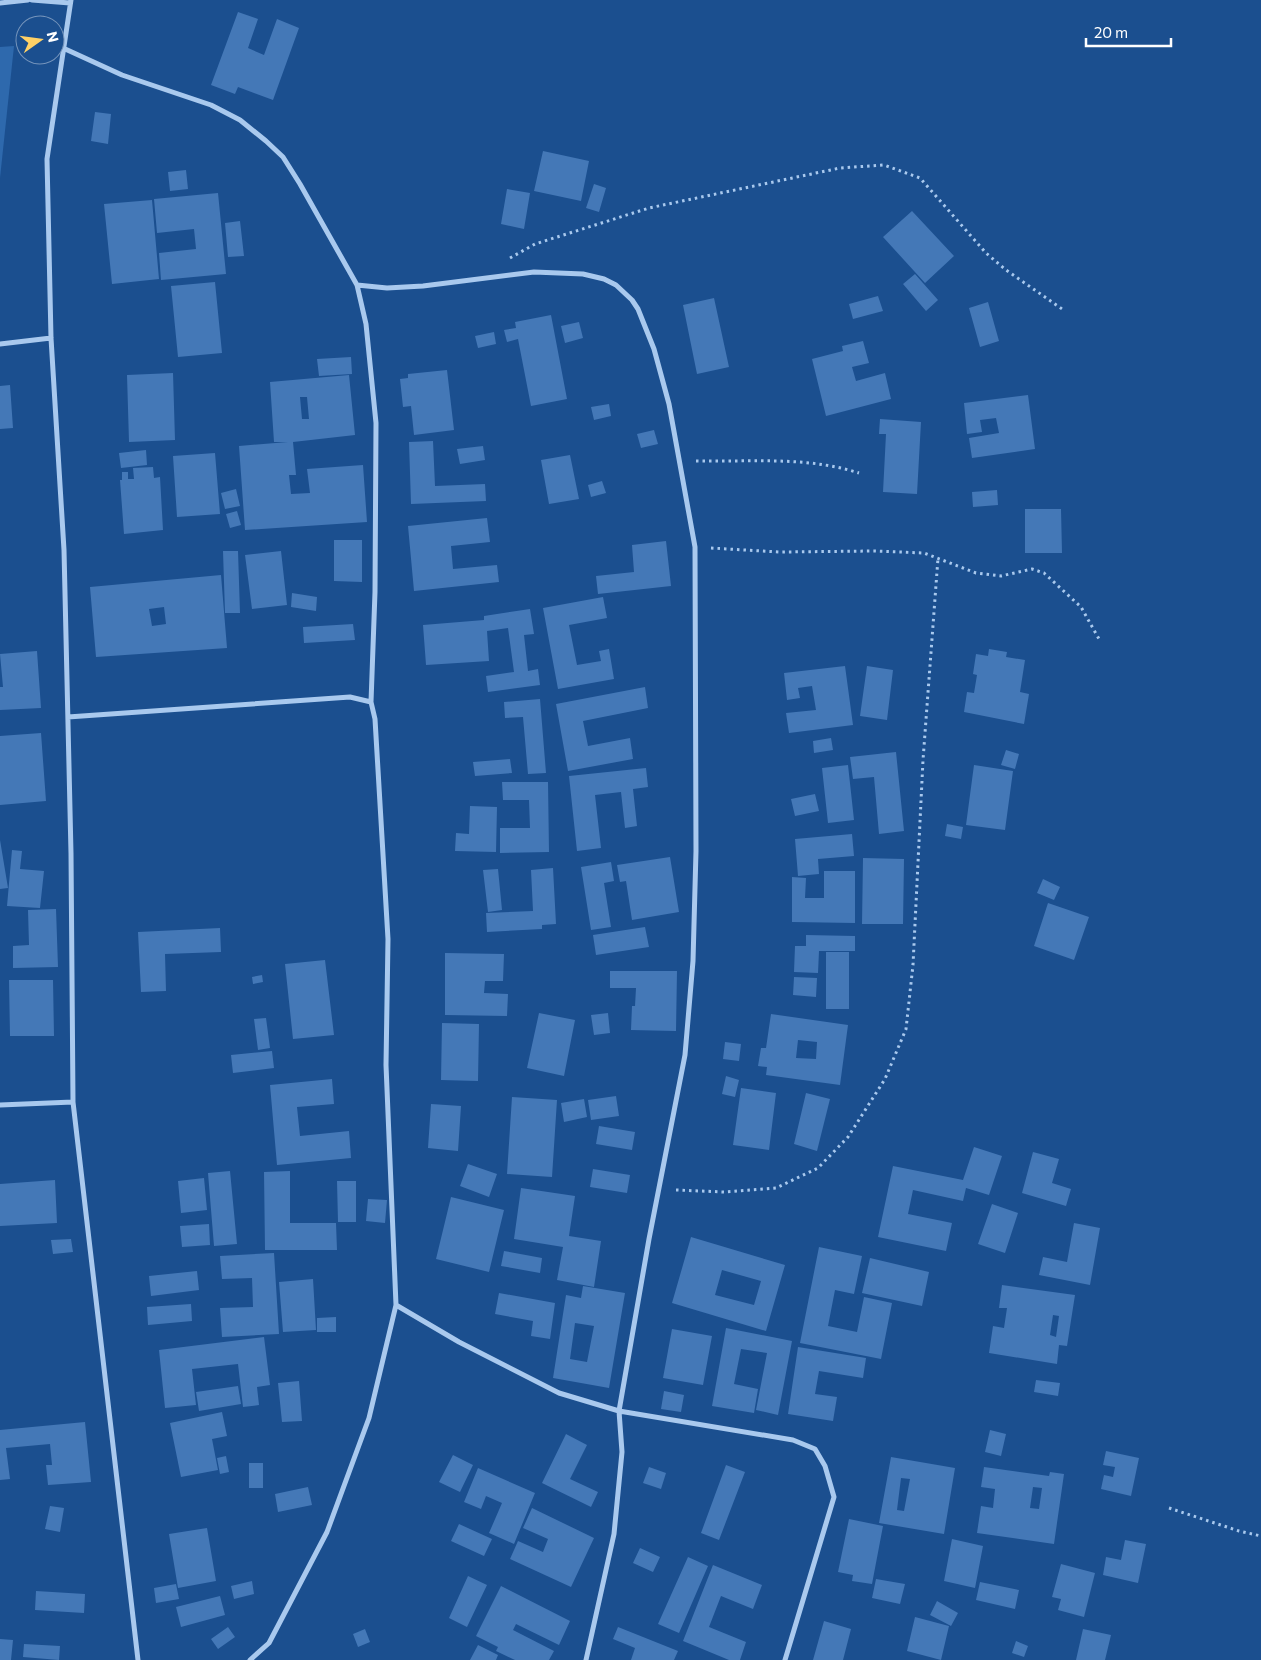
<svg xmlns="http://www.w3.org/2000/svg" width="1261" height="1660" font-family="Commissioner,sans-serif">
  <style>
    .green { fill: #2e69ad }
    .building { fill: #4478b7; fill-rule: evenodd }
    .lines { fill: none; stroke-linecap: round; stroke-linejoin: round }
    .path { stroke: #a9c9ee; stroke-width: 3; stroke-dasharray: 2.5 4; stroke-linecap: butt }
    .minor { stroke: #a9c9ee; stroke-width: 5 }
  </style>
  <rect width="100%" height="100%" fill="#1b4f8f"/>
  <path class="green" d="M14,46L0,178V47Z"/>
  <path class="building" d="M238,12L258,19L248,48L264,55L277,19L299,28L273,100L238,87L235,94L211,85Z
    M95,112L111,114L108,144L91,141Z
    M543,151L589,161L581,201L534,191Z
    M186,170L188,189L170,191L168,172Z
    M594,184L606,188L599,212L586,208Z
    M507,189L530,193L524,229L501,224Z
    M218,193L226,274L161,280L159,253L196,249L194,229L157,233L154,199Z
    M152,200L159,279L112,284L104,204Z
    M912,211L954,256L925,283L883,237Z
    M240,221L244,256L228,257L225,223Z
    M915,274L938,300L926,311L903,284Z
    M215,282L222,353L178,357L171,286Z
    M878,296L883,311L853,319L849,304Z
    M714,298L729,367L697,374L683,305Z
    M988,302L999,341L980,347L969,308Z
    M551,315L567,399L531,406L518,339L507,342L504,330L516,328L515,322Z
    M579,322L583,338L565,343L561,326Z
    M494,332L496,344L478,348L475,336Z
    M863,341L869,363L852,367L856,381L885,373L891,399L826,416L812,359L843,351L842,346Z
    M351,357L352,374L319,376L317,359Z
    M447,370L454,430L414,435L411,406L403,407L400,379L408,378V374Z
    M173,373L175,440L129,442L127,375Z
    M349,375L355,435L293,442L296,475H289L291,494L310,493L307,469L363,465L367,522L245,530L239,446L288,442H274L270,382ZM300,397H307L309,419H302Z
    M10,385L13,428L0,429V386Z
    M1028,395L1035,449L972,458L969,438L999,433L996,418L980,420L982,432L967,434L964,403Z
    M609,404L611,416L594,420L591,407Z
    M880,419L921,422L917,494L883,492L886,434H879Z
    M654,430L658,444L641,448L637,434Z
    M433,441L435,486L485,484L486,501L411,504L409,442Z
    M483,446L485,460L460,464L457,449Z
    M146,450L147,465L121,468L119,453Z
    M215,453L220,514L177,517L173,456Z
    M570,455L579,499L549,504L541,460Z
    M153,467L154,478L160,477L163,530L124,534L120,480H122V472H128V479H134L133,468Z
    M602,481L606,493L591,497L588,485Z
    M236,489L240,506L225,509L221,493Z
    M997,490L998,505L973,507L972,492Z
    M1025,509H1061L1062,553H1025Z
    M237,511L241,525L230,528L226,514Z
    M487,518L490,542L451,546L453,569L497,565L499,582L414,591L408,526Z
    M334,540H362V582L334,581Z
    M666,541L671,586L598,594L596,576L634,572L632,545Z
    M223,551H238L240,613H225Z
    M281,551L287,605L252,609L245,555Z
    M221,575L227,648L96,657L90,587ZM164,607L166,624L152,626L149,609Z
    M292,593L317,597L316,611L291,607Z
    M603,597L607,618L569,625L577,665L601,661L599,651L609,649L614,679L558,689L543,608Z
    M530,609L534,634L524,635L528,671L538,669L540,685L488,692L486,676L514,672L508,628L487,631L489,661L426,665L423,625L484,620V616Z
    M353,624L355,640L304,643L303,627Z
    M989,649L1007,652L1006,657L1025,660L1020,692L1029,694L1024,724L964,712L967,692L974,693L977,675L973,674L976,654L988,656Z
    M37,651L41,708L0,710V687H3L0,654Z
    M845,666L853,725L789,733L786,713L816,710L812,686L798,688L800,698L787,700L784,673Z
    M867,666L893,670L887,720L860,716Z
    M645,687L648,708L583,721L588,746L630,738L633,759L568,771L556,704Z
    M540,699L546,773L528,774L523,717L505,718L504,702Z
    M41,733L46,801L0,805V736Z
    M831,738L833,750L814,753L813,741Z
    M1006,750L1019,754L1015,769L1001,765Z
    M896,752L904,831L879,834L874,777L853,779L850,757Z
    M510,759L512,773L475,776L473,762Z
    M848,765L854,820L828,823L822,768Z
    M974,765L1013,771L1005,830L966,825Z
    M646,768L648,787L633,789L637,826L625,828L621,792L595,795L601,848L577,851L569,776Z
    M502,782H548L549,852L500,853V828H530L529,800H503Z
    M815,794L819,811L795,816L791,799Z
    M470,806L497,807L496,852L455,851L456,833L469,834Z
    M947,824L963,827L961,839L945,836Z
    M852,834L854,856L818,859L819,874L798,876L795,839Z
    M0,840L8,888L0,889Z
    M12,850L22,851L20,869L44,871L40,908L7,906Z
    M670,857L679,912L632,920L626,881L620,882L617,865Z
    M863,858L904,859L903,924H862Z
    M611,862L614,881L604,883L611,927L591,930L581,867Z
    M553,868L556,924L542,925V929L487,932L486,913L533,911L531,870Z
    M498,869L502,910L488,912L483,870Z
    M824,871H855V923L792,922V877L806,878L805,898H824Z
    M1043,879L1060,887L1054,900L1037,893Z
    M1048,903L1089,917L1074,960L1034,946Z
    M56,909L58,967L13,968V946L29,945L28,910Z
    M645,927L649,947L596,955L593,935Z
    M220,928L221,952L165,954L166,991L141,992L138,932Z
    M806,935L855,936V951H819L818,973L794,972L795,946H806Z
    M826,952H849V1009H826Z
    M445,953L504,954L503,981H485L484,993L508,994L507,1016L445,1015Z
    M325,960L334,1035L293,1039L285,964Z
    M610,971H677L676,1031L631,1030L632,1006H635L636,988H610Z
    M262,975L263,982L253,984L252,977Z
    M794,977L817,978L816,997L793,995Z
    M9,980H53L54,1036H10Z
    M539,1013L575,1020L564,1076L527,1068Z
    M608,1013L610,1033L594,1035L591,1015Z
    M771,1014L848,1025L840,1085L766,1075L767,1067L758,1066L761,1048H766ZM798,1040L817,1042L816,1059L796,1058Z
    M266,1018L270,1048L258,1050L254,1019Z
    M442,1023L479,1024L478,1081L441,1080Z
    M725,1042L741,1044L739,1061L723,1059Z
    M272,1051L274,1068L233,1073L231,1055Z
    M726,1076L739,1080L735,1097L722,1094Z
    M332,1079L334,1104L297,1107L300,1136L349,1131L351,1158L277,1165L270,1085Z
    M741,1088L776,1093L769,1150L733,1145Z
    M806,1093L830,1099L817,1151L794,1144Z
    M616,1096L619,1116L591,1120L588,1100Z
    M512,1097L557,1100L552,1177L507,1174Z
    M584,1099L587,1117L564,1122L561,1103Z
    M431,1104L461,1106L458,1151L428,1148Z
    M599,1126L635,1132L632,1150L596,1144Z
    M974,1147L1002,1156L989,1195L966,1188L963,1201L913,1190L908,1214L952,1223L946,1251L878,1237L893,1166L963,1180Z
    M1033,1152L1059,1159L1052,1183L1071,1189L1066,1206L1022,1193Z
    M468,1164L497,1174L489,1197L460,1186Z
    M593,1169L630,1175L627,1193L590,1187Z
    M230,1171L237,1244L214,1246L208,1173Z
    M290,1171V1223H336L337,1250H265L264,1172Z
    M204,1178L207,1210L181,1213L178,1181Z
    M55,1180L57,1223L0,1226V1184Z
    M337,1181H356V1222H338Z
    M521,1188L575,1196L569,1236L601,1241L594,1287L557,1280L563,1247L514,1239Z
    M451,1197L504,1210L489,1272L436,1259Z
    M368,1199L387,1200L385,1223L366,1221Z
    M992,1204L1018,1213L1005,1253L978,1244Z
    M1074,1223L1100,1228L1090,1285L1039,1275L1043,1257L1067,1262Z
    M209,1224L210,1245L182,1247L180,1226Z
    M691,1237L785,1265L766,1331L672,1303ZM722,1270L761,1281L754,1305L715,1295Z
    M71,1239L73,1252L53,1254L51,1240Z
    M819,1247L862,1256L854,1294L835,1290L828,1326L857,1332L864,1297L892,1303L881,1359L800,1343Z
    M504,1251L542,1258L540,1273L501,1266Z
    M274,1253L279,1334L222,1337L220,1308L253,1307L252,1278L222,1279L220,1256Z
    M870,1258L929,1272L922,1306L862,1293Z
    M197,1271L199,1290L151,1296L149,1276Z
    M313,1279L316,1330L283,1332L279,1282Z
    M1002,1285L1075,1295L1067,1346L1059,1345L1057,1364L989,1353L993,1326L1004,1328L1007,1308H999ZM1053,1315L1059,1316L1056,1337L1050,1335Z
    M583,1286L625,1293L609,1388L553,1378L566,1295L581,1298ZM575,1323L594,1326L587,1362L570,1359Z
    M499,1293L555,1303L550,1339L531,1336L533,1321L495,1314Z
    M191,1304L192,1321L148,1325L147,1307Z
    M336,1317V1332H317V1318Z
    M726,1328L792,1341L778,1415L756,1410L767,1353L741,1349L734,1384L758,1389L754,1413L712,1406Z
    M672,1329L712,1336L703,1385L663,1378Z
    M264,1337L270,1385L257,1387L259,1405L243,1407L238,1364L192,1369L196,1405L165,1408L159,1350Z
    M798,1347L866,1358L863,1378L819,1371L815,1394L837,1397L833,1421L788,1414Z
    M1036,1380L1060,1383L1058,1396L1034,1392Z
    M299,1381L302,1421L282,1422L278,1383Z
    M238,1386L241,1404L199,1411L196,1392Z
    M664,1391L684,1395L681,1412L661,1409Z
    M222,1412L227,1436L212,1439L218,1470L181,1477L170,1423Z
    M85,1422L91,1482L48,1485L46,1465H52L50,1444L6,1448L10,1479L0,1480V1430Z
    M990,1430L1006,1434L1001,1456L985,1452Z
    M566,1434L587,1445L570,1479L598,1492L591,1507L542,1483Z
    M1106,1451L1139,1458L1131,1496L1101,1489L1104,1475L1113,1477L1115,1467L1103,1465Z
    M453,1455L473,1465L460,1492L439,1482Z
    M226,1456L229,1472L220,1474L217,1458Z
    M891,1457L955,1468L944,1534L879,1523ZM901,1478L910,1479L904,1511L897,1510Z
    M249,1463H263V1488H249Z
    M726,1465L745,1472L719,1540L701,1533Z
    M649,1467L666,1473L661,1489L643,1483Z
    M984,1467L1049,1476L1050,1472L1064,1474L1054,1544L977,1533L981,1506L993,1508L995,1489L981,1487ZM1033,1487L1042,1488L1039,1509L1030,1508Z
    M478,1468L535,1493L514,1544L489,1533L502,1503L486,1496L481,1509L464,1502Z
    M308,1487L312,1505L278,1512L275,1494Z
    M50,1506L64,1508L60,1532L45,1529Z
    M532,1508L594,1538L571,1587L510,1559L518,1541L543,1552L548,1539L523,1528Z
    M849,1519L883,1526L872,1584L852,1581L853,1575L838,1572Z
    M459,1524L492,1539L484,1556L451,1541Z
    M207,1528L216,1581L178,1588L169,1534Z
    M952,1539L983,1546L975,1588L944,1581Z
    M1125,1540L1146,1544L1138,1583L1103,1575L1106,1557L1121,1560Z
    M640,1548L660,1557L653,1572L633,1563Z
    M688,1557L708,1566L679,1633L658,1624Z
    M1061,1564L1095,1573L1084,1617L1058,1610L1061,1599L1052,1597Z
    M713,1565L762,1585L753,1609L721,1596L709,1627L746,1642L740,1660H729L683,1641Z
    M468,1576L487,1585L467,1627L449,1618Z
    M876,1579L905,1584L900,1604L872,1598Z
    M252,1581L254,1594L234,1599L231,1586Z
    M980,1582L1019,1590L1015,1609L976,1600Z
    M176,1584L179,1599L156,1603L154,1588Z
    M501,1586L570,1621L559,1645L516,1624L513,1630L554,1651L549,1660H515L496,1651L498,1647L476,1636Z
    M36,1591L85,1594L84,1613L35,1610Z
    M220,1596L225,1615L181,1627L176,1607Z
    M937,1601L958,1613L951,1626L930,1615Z
    M915,1617L949,1626L941,1660L907,1651Z
    M824,1621L851,1629L843,1660H813Z
    M228,1627L235,1637L218,1649L211,1639Z
    M618,1627L678,1651L674,1660H631L635,1648L613,1639Z
    M365,1629L370,1642L358,1647L353,1634Z
    M1083,1629L1111,1635L1105,1660H1076Z
    M0,1639L13,1640L11,1660H0Z
    M1016,1641L1028,1646L1024,1657L1012,1653Z
    M24,1644L60,1646L59,1660L23,1657Z
    M478,1645L498,1655L496,1660H470Z"/>
  <g class="lines">
    <path class="path" d="M510,258L535,244L649,208L840,168L884,165L920,178L986,253L1006,270L1065,311
      M696,461C751,462 806,456 859,473
      M711,548L780,552L874,551L924,553L976,573L1001,576L1032,569L1044,573L1081,607L1099,639
      M676,1190L724,1192L776,1188L818,1168L848,1137L885,1079L906,1029L913,965L923,760L938,558
      M1169,1508L1239,1531L1261,1536"/>
    <path class="minor" d="M32,0L70,3
      M71,0L47,159L51,338L64,550L71,853L73,1102L138,1660
      M0,3L28,0
      M63,48L122,75L211,105L240,120L266,141L283,157L300,184L357,285L366,324L376,423L375,592L371,702
      M357,285L387,288L423,286L534,272L583,274L604,279L616,285L632,300L638,309L654,349L669,404L695,547L696,851L693,961L685,1055L649,1239L619,1411L622,1452L614,1534L586,1660
      M0,344L51,338
      M68,717L350,697L371,702L375,719L388,939L386,1065L396,1305L369,1418L327,1532L269,1643L250,1660
      M0,1105L73,1102
      M396,1305L459,1342L559,1393L619,1411L793,1440L815,1449L825,1466L834,1497L785,1660"/>
  </g>
  <g transform="translate(40 40) rotate(76)"><circle r="24" fill="#1b4f8f" stroke="#7695bc"/>
  <path d="M0-4L9 19L0 12L-9 19Z" fill="#ffd166"/>
  <text y="-8" font-size="14" font-weight="bold" text-anchor="middle" fill="#ffffff">N</text>
  </g>
  <path d="M1086 38v8h85v-8" fill="none" stroke="#ffffff" stroke-width="2.5"/>
  <text x="1094" y="38" font-size="15" fill="#ffffff" stroke="#1b4f8f" stroke-width="4" paint-order="stroke">20 m</text>
</svg>
